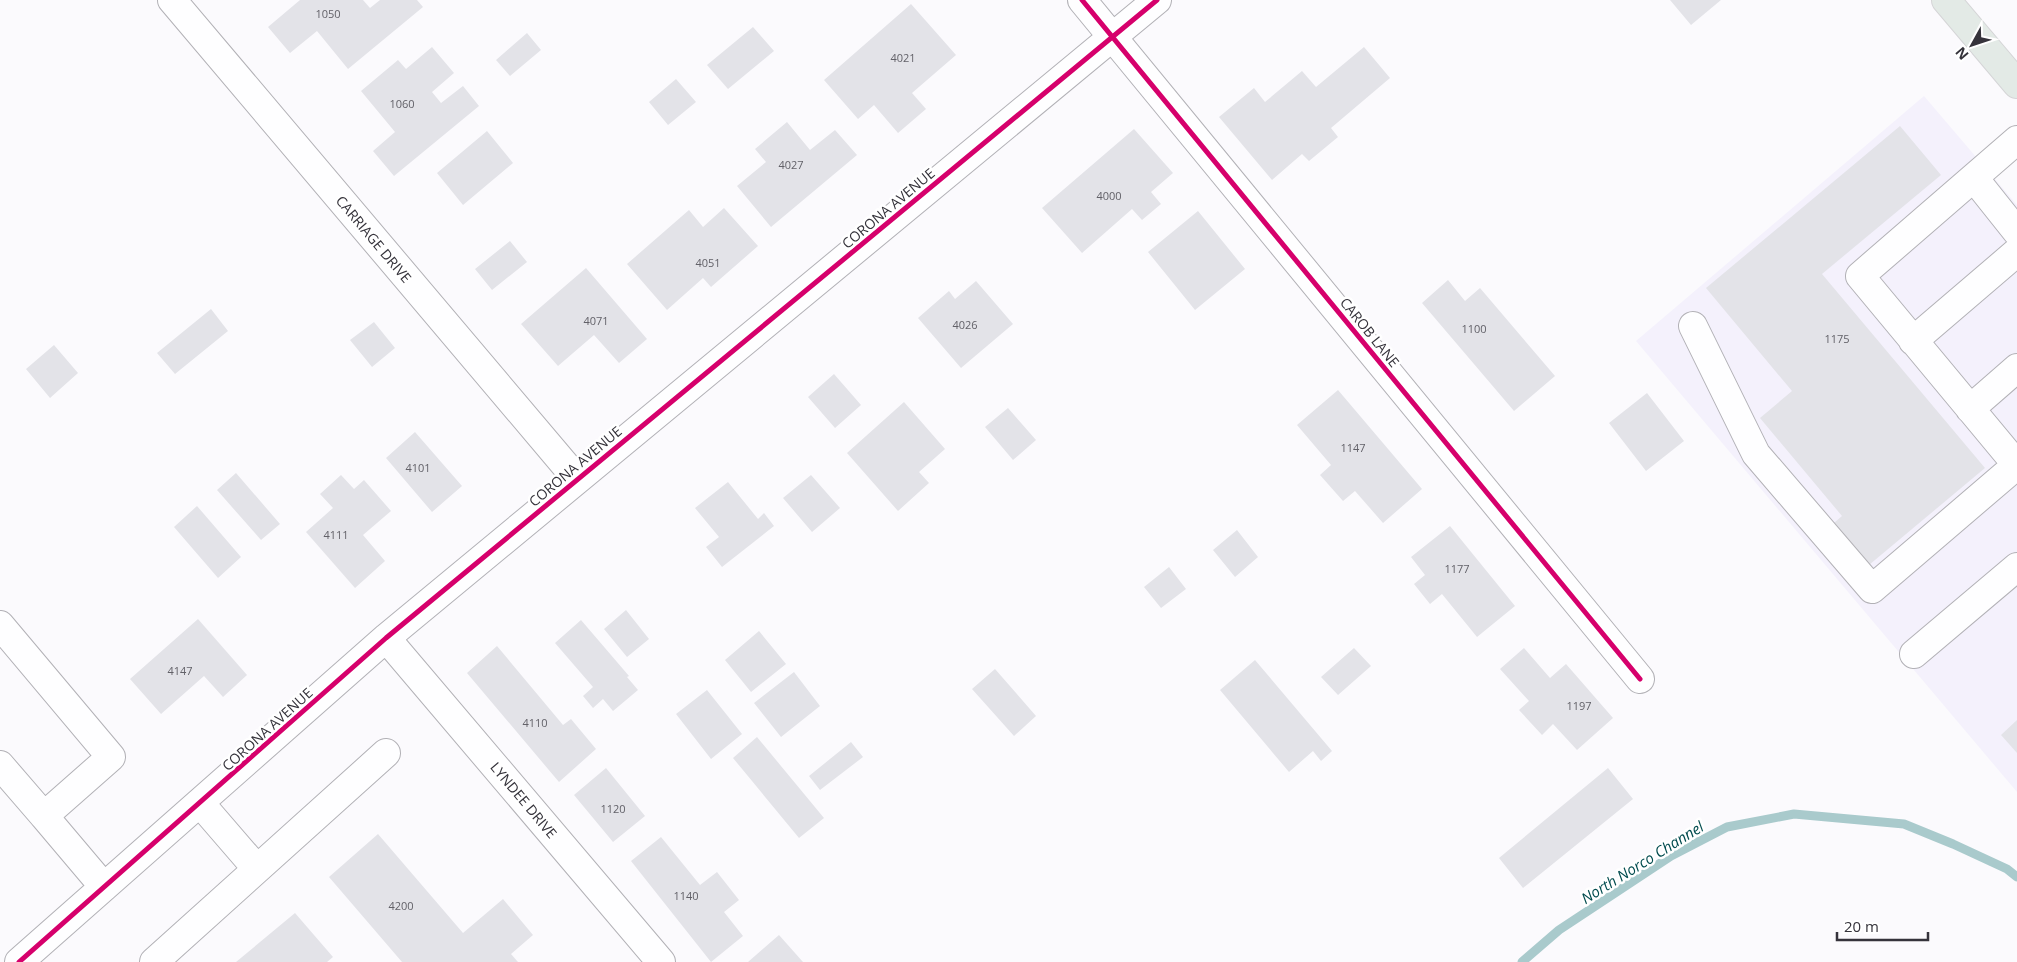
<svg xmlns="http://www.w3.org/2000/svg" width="2017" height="962" font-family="'Open Sans',sans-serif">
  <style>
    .built { fill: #f4f1fc }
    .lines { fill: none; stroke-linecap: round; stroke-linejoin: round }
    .stream { stroke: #a9cacc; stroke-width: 9 }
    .building { fill: #e3e3e8 }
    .minor-casing { stroke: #b2b1b6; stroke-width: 30 }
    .major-casing { stroke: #d5d5d7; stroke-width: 30 }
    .minor { stroke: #fefeff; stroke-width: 28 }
    .major { stroke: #e3eae6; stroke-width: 28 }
    .cycleway-casing { stroke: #fff; stroke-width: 8 }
    .cycleway { stroke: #d6006c; stroke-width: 5 }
    .labels { text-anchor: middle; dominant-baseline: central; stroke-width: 5; stroke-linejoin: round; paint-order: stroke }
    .number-label { font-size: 11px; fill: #626168 }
    .street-label { font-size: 14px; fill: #35333b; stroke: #fff }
    .water-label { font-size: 15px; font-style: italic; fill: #014b4e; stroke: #fff }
  </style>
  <rect width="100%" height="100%" fill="#fbfafd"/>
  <path class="built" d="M1924,96L2017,205V792L1636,341Z"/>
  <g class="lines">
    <path class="stream" d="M1522,962L1559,930L1671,856L1727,827L1794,814L1904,824L1953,844L2007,869L2017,877"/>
  </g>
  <path class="building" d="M300,0H363L370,8L380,0H417L423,7L348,69L317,31L290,53L268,27Z
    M1670,0H1721L1691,25Z
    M911,4L956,55L912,93L926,109L898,133L874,105L858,119L824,80Z
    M753,27L774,51L728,89L707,65Z
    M527,33L541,50L510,76L496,60Z
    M432,47L454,73L432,92L441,103L463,86L479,106L394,176L373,151L395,132L361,91L398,60L406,69Z
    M1364,47L1390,78L1331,128L1338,137L1309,161L1302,154L1272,180L1219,117L1254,88L1265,102L1302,71L1316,87Z
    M676,79L696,102L668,125L649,102Z
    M787,122L810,150L835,130L857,155L771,227L737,186L766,162L755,149Z
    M1900,126L1941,175L1822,274L1985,468L1869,565L1834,523L1842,516L1760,418L1792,391L1706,288Z
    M1134,129L1173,173L1151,192L1161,204L1142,220L1132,209L1082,253L1042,208Z
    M487,131L513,163L463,205L437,173Z
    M724,208L758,246L711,287L703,278L667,310L627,264L689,210L703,227Z
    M1198,211L1245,269L1195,310L1148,252Z
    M510,241L527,262L492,290L475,269Z
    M586,268L647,339L619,363L594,335L558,366L521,324Z
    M1448,280L1465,301L1480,288L1555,376L1514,411L1422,303Z
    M976,281L1013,324L961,368L918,318L949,291L955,299Z
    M211,309L228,331L175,374L157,353Z
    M374,322L395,348L372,367L350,340Z
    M54,345L78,373L50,398L26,369Z
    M834,374L861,405L835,428L808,397Z
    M1338,390L1422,489L1383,523L1355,491L1343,501L1320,475L1331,465L1297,425Z
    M1647,393L1684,441L1646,471L1609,423Z
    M904,402L945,449L919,472L929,483L898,511L847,453Z
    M1008,408L1036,440L1013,460L985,427Z
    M415,432L462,486L432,512L386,458Z
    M236,473L280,524L261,540L217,490Z
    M341,475L354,489L364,480L391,511L363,535L385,561L355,588L306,532L333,508L320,494Z
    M811,475L840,508L812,532L783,498Z
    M728,482L758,519L764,513L774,526L722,567L706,547L719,537L695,508Z
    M197,506L241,557L218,578L174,527Z
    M1450,526L1515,606L1477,637L1442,594L1430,604L1414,584L1425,575L1411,557Z
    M1237,530L1258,557L1235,577L1213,550Z
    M1169,567L1186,589L1161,608L1144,587Z
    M626,610L649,639L627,657L604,629Z
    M198,619L247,675L223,697L204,676L161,714L130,679Z
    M581,620L629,676L627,677L638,690L613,711L603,699L593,708L583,696L593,687L555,643Z
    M759,631L786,664L751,692L725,660Z
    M497,646L563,725L571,719L596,749L559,782L467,673Z
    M1354,648L1371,666L1338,695L1321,677Z
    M1524,648L1550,678L1566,664L1613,718L1577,750L1553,724L1542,735L1519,710L1529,701L1500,669Z
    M1255,660L1332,751L1321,761L1313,751L1289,772L1220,690Z
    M995,669L1036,716L1014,736L972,689Z
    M794,672L820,706L781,737L754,703Z
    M707,690L742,734L711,759L676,714Z
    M2017,720V753L2001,735Z
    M757,737L824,818L799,838L733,758Z
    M851,742L863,757L820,790L809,776Z
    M606,768L645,816L613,842L574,795Z
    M1608,768L1633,799L1523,888L1499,858Z
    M378,834L463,933L503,899L533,935L511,954L518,962H402L329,877Z
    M661,837L700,885L717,872L739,900L724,912L743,936L711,962L631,861Z
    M295,913L333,957L327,962H236Z
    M779,935L803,962H748Z"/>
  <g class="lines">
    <g class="minor-casing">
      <path id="minor" d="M172,0L577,479
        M1082,0L1640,679
        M2017,140L1860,276L2017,465
        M1974,178L2017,232
        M1693,326L1756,454L1872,589L2017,465
        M1913,341L2017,252
        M1970,409L2017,368
        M0,625L111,757L44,816L104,887
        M386,638L661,962
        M1914,654L2017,567
        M0,765L44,816
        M200,803L257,869
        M19,962L386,638L1157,0
        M154,962L386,753"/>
    </g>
    <g class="major-casing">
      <path id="major" d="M1946,0L2017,84"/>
    </g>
    <use href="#minor" class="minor"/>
    <use href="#major" class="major"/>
    <g class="cycleway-casing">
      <path id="cycleway" d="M1082,0L1640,679
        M19,962L386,638L1157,0"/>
    </g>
    <use href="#cycleway" class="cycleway"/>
  </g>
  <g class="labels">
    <g class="number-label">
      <text x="328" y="13">1050</text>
      <text x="903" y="57">4021</text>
      <text x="402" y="103">1060</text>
      <text x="791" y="164">4027</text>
      <text x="1109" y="195">4000</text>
      <text x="708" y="262">4051</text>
      <text x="596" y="320">4071</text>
      <text x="965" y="324">4026</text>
      <text x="1474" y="328">1100</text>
      <text x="1837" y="338">1175</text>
      <text x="1353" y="447">1147</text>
      <text x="418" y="467">4101</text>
      <text x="336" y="534">4111</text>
      <text x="1457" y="568">1177</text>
      <text x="180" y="670">4147</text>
      <text x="1579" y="705">1197</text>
      <text x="535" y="722">4110</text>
      <text x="613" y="808">1120</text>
      <text x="686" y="895">1140</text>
      <text x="401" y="905">4200</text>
    </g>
    <g class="street-label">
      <text transform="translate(888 208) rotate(-40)">CORONA AVENUE</text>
      <text transform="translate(374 239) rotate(50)">CARRIAGE DRIVE</text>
      <text transform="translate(1370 332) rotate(51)">CAROB LANE</text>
      <text transform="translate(575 466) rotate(-40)">CORONA AVENUE</text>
      <text transform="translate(267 729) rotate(-42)">CORONA AVENUE</text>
      <text transform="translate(524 800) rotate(50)">LYNDEE DRIVE</text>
    </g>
    <g class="water-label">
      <text transform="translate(1642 862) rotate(-32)">North Norco Channel</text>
    </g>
  </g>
  <g transform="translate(1972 45) rotate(230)" stroke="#ffffff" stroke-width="4" paint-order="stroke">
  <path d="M0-4L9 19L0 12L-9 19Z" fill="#35333b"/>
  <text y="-8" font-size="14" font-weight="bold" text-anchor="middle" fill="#35333b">N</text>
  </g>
  <path d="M1837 932v8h91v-8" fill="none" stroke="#35333b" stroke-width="2.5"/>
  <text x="1844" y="932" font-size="15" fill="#35333b" stroke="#ffffff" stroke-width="4" paint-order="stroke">20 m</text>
</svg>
